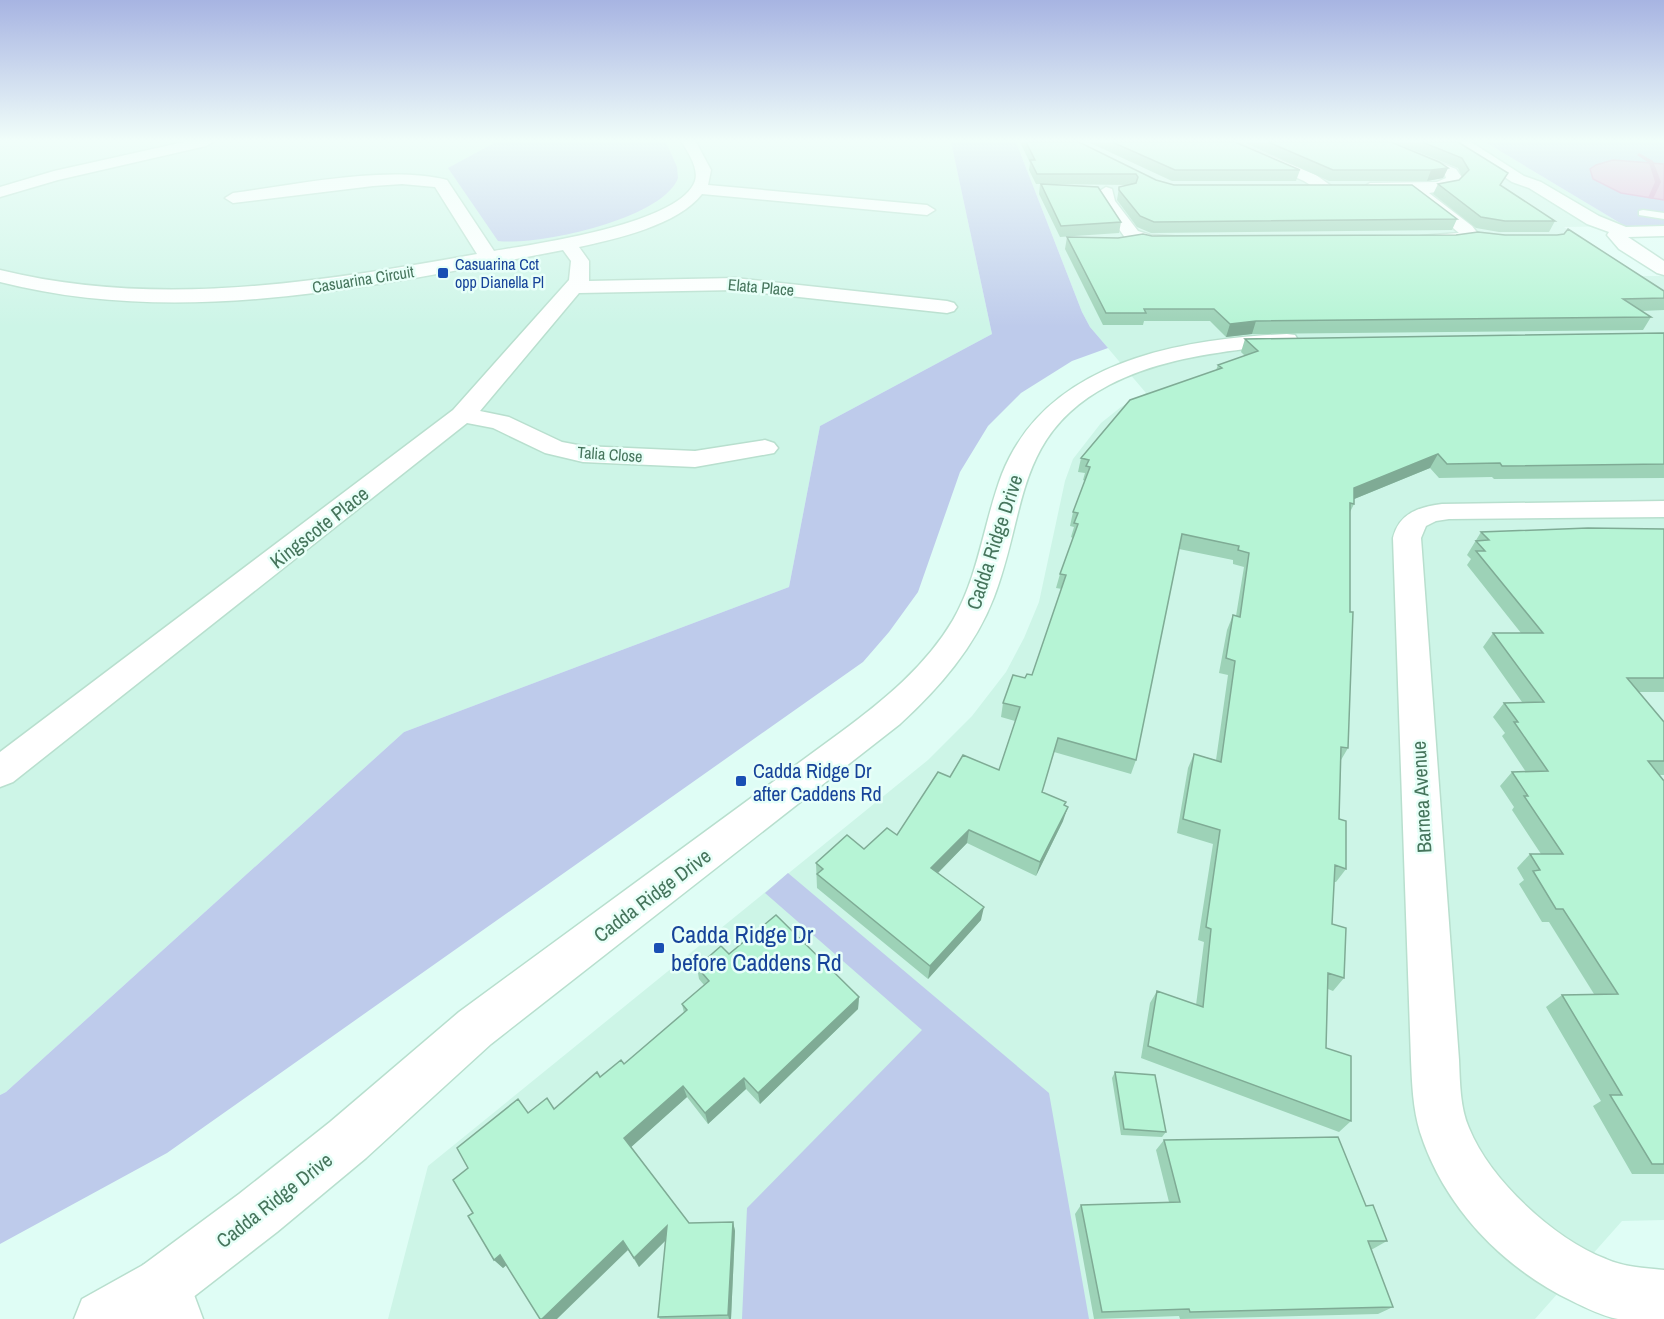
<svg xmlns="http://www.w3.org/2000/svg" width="1664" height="1319" font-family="'Archivo Narrow',sans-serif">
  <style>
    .residential { fill: #cdf5e7 }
    .green { fill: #becbeb }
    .water { fill: #e7b3da; stroke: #da99c9; stroke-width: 1.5 }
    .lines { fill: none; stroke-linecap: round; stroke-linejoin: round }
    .stream { fill: #da99c9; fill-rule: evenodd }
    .service-casing { stroke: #b8dfce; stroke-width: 3 }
    .minor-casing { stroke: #b8dfce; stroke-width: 3 }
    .tertiary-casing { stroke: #b8dfce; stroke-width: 3 }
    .service { fill: #fff; fill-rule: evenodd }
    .minor { fill: #fff; fill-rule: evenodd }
    .tertiary { fill: #fff; fill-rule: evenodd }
    .wall { fill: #9dd2b7 }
    .shaded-wall { fill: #7fab95 }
    .building { fill: #b6f4d5; stroke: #7fab95; stroke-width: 1.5 }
    .transit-dot { fill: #1a4fb4; stroke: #e7fff8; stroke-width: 2 }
    .labels { text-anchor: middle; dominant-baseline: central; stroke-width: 5; stroke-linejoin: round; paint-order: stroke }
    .far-transit-label { font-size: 16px; fill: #164399; stroke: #e7fff8; text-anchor: start }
    .far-street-label { font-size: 16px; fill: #46755c; stroke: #e7fff8 }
    .street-label { font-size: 20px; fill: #46755c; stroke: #e7fff8 }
    .transit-label { font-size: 20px; fill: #164399; stroke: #e7fff8; text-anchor: start }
    .near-transit-label { font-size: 24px; fill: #164399; stroke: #e7fff8; text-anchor: start }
  </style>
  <rect width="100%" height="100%" fill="#dffdf5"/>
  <path class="residential" d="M0,142H951L992,334L820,426L789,587L404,732L6,1092L0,1095Z
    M1016,142H1485L1625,226L1564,227L1639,276H1664V1220L1622,1221L1535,1319H388L428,1166L928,760L972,716L1006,672L1024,638L1039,602L1065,481L1073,459L1101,423L1121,407L1146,393L1090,327L1082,312Z"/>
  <path class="green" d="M496,142H666L677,167L678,178C663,219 538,246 498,241L448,168Z
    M951,142H1016L1082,312L1090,327L1108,348L1072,361L1021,393L988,426L960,472L918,592L889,632L863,662L167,1153L0,1244V1095L6,1092L404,732L789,587L820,426L992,334Z
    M1485,142H1664V226H1625Z
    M788,873L1049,1093L1089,1319H742L747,1208L922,1030L765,893Z"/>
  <path class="water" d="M1613,160L1664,164V200L1621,193L1593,179L1590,169L1596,165Z"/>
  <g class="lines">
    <path class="stream" d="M1639,153L1653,161L1661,182L1653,199L1648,198L1655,182L1649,163L1637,155Z"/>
    <g class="service-casing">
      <path id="service" d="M1643,210L1664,213V219L1639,215V211Z"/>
    </g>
    <g class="minor-casing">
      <path id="minor" d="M184,142H213L206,146L58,180L0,197V187L54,171Z
        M682,142H696L711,170L708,185L927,205L935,210L927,215L702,194C678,225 616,239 579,247L589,261V281L735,278L947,301L954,303L957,307L954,311L947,313L735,290L579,293L480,411L509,417L562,442L583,446L695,451L765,440L774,443L778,448L774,453L695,467L583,462L545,453L493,428L467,423L13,782L0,787V752L453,410L569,280L571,261L563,250C380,285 184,329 0,282V270C158,309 320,282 477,254L435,187L402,184L373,186L233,203L225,198L233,193C295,185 387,165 447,180L494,251C535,244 680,224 695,181C699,168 688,153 682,142Z
        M1215,142H1236L1316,175L1334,188L1332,191H1320L1304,181Z
        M1364,142H1386L1456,169L1463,179C1455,189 1442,191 1429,193L1472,226L1479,235C1468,249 1436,248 1421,244L1418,240L1421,236L1459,233L1413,194L1370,193L1362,188L1370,183L1437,182L1446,178L1445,175Z
        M1453,142H1471L1524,176L1541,182L1599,216L1626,227L1664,226V236L1628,237L1664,261V275L1657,273L1619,249L1607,235L1609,232L1587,224L1529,188L1512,182Z
        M1106,187L1112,189L1115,201L1138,231L1150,235L1184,237L1187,241L1184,245H1149L1126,239L1099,201L1098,192Z
        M1664,501V517L1449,519L1436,521L1426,526L1421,538L1459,1060C1460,1082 1460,1108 1469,1128C1490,1180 1554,1239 1606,1259C1624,1267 1644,1268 1664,1270V1319C1649,1319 1633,1319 1618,1319C1602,1316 1586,1308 1572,1301C1502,1267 1444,1207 1420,1132C1413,1109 1412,1084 1411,1060L1393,538C1399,513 1419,507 1442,504Z
        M163,1257L183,1265L203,1319H147L135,1285L143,1265Z"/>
    </g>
    <g class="tertiary-casing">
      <path id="tertiary" d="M1287,334L1295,335L1298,340L1295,345C1278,349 1261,347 1245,349C1198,355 1151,363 1109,385C1014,435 1027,511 994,597C975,647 939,688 900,724L491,1044L366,1158L277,1232L183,1305L157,1319H74L82,1299L143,1265L239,1194L330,1122L459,1012L841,732C883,701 926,666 953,620C979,575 984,521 1002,474C1047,361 1180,339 1287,334Z"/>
    </g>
    <use href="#service" class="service"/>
    <use href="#minor" class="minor"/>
    <use href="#tertiary" class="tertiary"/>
  </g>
  <path class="wall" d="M1020,142H1079L1156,180L1174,185L1457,219L1452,230L1151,233L1137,227L1117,200L1119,187L1129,185L1050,184L1121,222L1119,233L1060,237L1039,194L1040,184H1036L1029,170L1030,163Z
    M1088,142H1235L1300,170L1296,181H1172Z
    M1243,142H1391L1448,168L1443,178L1427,181H1329Z
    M1393,142H1458L1501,186L1555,221L1549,232H1499L1476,228L1433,194L1438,184L1459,180L1462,177L1458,168Z
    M1152,236L1664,291V310L1641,311L1651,317L1643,330L1252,334L1226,337L1210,321H1144L1143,325H1103L1065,249L1067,237L1118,238Z
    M1664,333V478L1494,479L1492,477L1439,478L1430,468L1354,499V504L1350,512L1348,748L1341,760L1339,819L1346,869L1336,882H1334L1332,924L1344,978L1333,991L1328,989L1326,1048L1351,1121L1339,1132L1141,1058L1150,1003L1157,991L1196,1005L1204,942L1198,940L1213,844L1177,833L1188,768L1194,754L1216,760L1228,675L1219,673L1227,630L1233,615L1236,616L1244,567L1233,564V560L1179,549L1136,760L1131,774L1054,752L1042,792L1065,805L1063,821L1036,876L967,843L938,873L981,920L928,979L817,888L816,863L864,849L897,835L950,777L999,770L1015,721L1001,717L1003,703L1025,678L1032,675L1062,589L1056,588L1060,574L1073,538L1071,537L1074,527L1070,526L1073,512L1085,481L1083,480L1085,473L1078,472L1081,458L1216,370L1218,365L1245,356L1241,352L1245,339Z
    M1664,529V692H1639L1664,722V775H1659L1664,781V1174H1632L1593,1106L1601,1101L1546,1007L1562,995L1594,994L1549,922H1542L1519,884L1524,880L1517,868L1530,854H1541L1512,810L1514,807L1500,786L1512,772H1526L1502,736L1505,733L1493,717L1504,703L1522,702L1483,647L1493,633H1521L1467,565L1471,559L1467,555L1481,532Z
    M729,954L859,997L858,1009L760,1104L746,1089L708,1124L687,1097L631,1147L689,1223L733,1222L735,1231L731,1319H660L658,1317L666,1240L639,1267L628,1250L506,1265L503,1268L494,1260L473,1213L468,1168L528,1113L554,1109L600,1077L624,1064L684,1013L682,1004L704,985L699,979L697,967Z
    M1115,1072L1166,1132L1162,1137L1121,1135L1112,1078Z
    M1164,1140L1366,1206L1387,1241L1371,1250L1393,1307L1378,1314L1180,1319L1179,1316L1094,1319L1075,1214L1081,1205L1169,1202L1156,1150Z"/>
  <path class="shaded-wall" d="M1448,168L1443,178L1427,181L1431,170Z
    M1256,321L1252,334L1226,337L1230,324Z
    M1438,454L1430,468L1347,502L1354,488Z
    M1068,807L1063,821L1036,876L1040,862Z
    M969,830L967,843L930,881L931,868Z
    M984,907L981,920L928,979L930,966Z
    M859,997L858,1009L760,1104L758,1093Z
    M744,1078L746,1089L708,1124L705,1113Z
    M683,1086L687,1097L629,1149L624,1138Z
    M733,1222L735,1231L731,1319H729L728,1315Z
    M667,1226L671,1235L639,1267L634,1258Z
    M623,1241L628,1250L557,1319H542Z
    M500,1255L509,1263L503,1268L494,1260Z"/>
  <path class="building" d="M1026,142H1079L1156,180L1174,185H1412L1457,219L1154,222L1140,216L1119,190V187L1136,183L1138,177L1136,174H1037L1030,160H1035Z
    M1112,142H1235L1300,170H1175Z
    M1268,142H1391L1439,162L1448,168L1431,170H1333Z
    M1422,142H1458L1508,173L1500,185L1555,221H1505L1481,217L1438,184L1459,180L1469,170L1462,158Z
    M1041,184L1098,187L1121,222L1061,226Z
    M1568,229L1664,291V298L1623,299L1651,317L1256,321L1230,324L1214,309H1144L1146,313H1106L1067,237L1118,238L1143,234L1152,236L1456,235L1478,232L1505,235H1557L1564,234Z
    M1664,333V464L1502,466L1500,463L1447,464L1438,454L1354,488V504L1350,503V612H1353L1348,748L1341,747L1339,819L1346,821V869L1335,865L1332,924L1346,928L1344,978L1328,973L1326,1048L1351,1056V1121L1148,1046L1157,991L1203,1007L1211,929L1206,927L1220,830L1183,819L1194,754L1221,762L1235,661L1226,658L1233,615L1240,617L1249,553L1238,550L1239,546L1182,534L1136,760L1058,738L1042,792L1066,802L1064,805L1068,807L1040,862L969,830L931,868L984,907L930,966L817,874L823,869L816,863L847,835L864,849L887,828L897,835L938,772L950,777L963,755L999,770L1020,707L1003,703L1013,675L1025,678L1027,674L1032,675L1066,575L1060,574L1078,524L1074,523L1078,513L1073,512L1090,467L1086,466L1089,460L1081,458L1130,400L1222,368L1218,365L1258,351L1245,339Z
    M1588,528L1664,529V678H1627L1664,722V761H1648L1664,781V1164H1652L1610,1095H1622L1562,995L1618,994L1563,909H1556L1533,871L1540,870L1530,854H1563L1524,796H1528L1512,772L1548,771L1514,722H1518L1504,703L1544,702L1493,633H1543L1476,551H1485L1476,541L1489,540L1481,532Z
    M776,915L859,997L758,1093L744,1078L705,1113L683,1086L624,1138L689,1223L733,1222L728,1315L658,1317L667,1226L634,1258L623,1241L542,1319H540L500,1255L494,1260L468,1216L473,1213L453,1180L468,1168L457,1148L518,1099L528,1113L547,1098L554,1109L597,1072L600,1077L621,1060L624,1064L687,1010L682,1004L709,981L697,967L721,946L729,954Z
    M1115,1072L1155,1075L1166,1132L1124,1129Z
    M1338,1137L1366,1206L1373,1205L1387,1241H1368L1393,1307L1190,1312L1189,1309L1102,1312L1081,1205L1180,1202L1164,1140Z"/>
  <linearGradient id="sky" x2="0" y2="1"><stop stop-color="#a7b4e2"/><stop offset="0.43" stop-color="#f1fefa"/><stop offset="1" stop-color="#f1fefa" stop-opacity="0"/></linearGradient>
  <rect width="1664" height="327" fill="url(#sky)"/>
  <g class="transit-dot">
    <rect x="437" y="267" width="12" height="12" rx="3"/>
    <rect x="735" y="775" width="12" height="12" rx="3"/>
    <rect x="653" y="942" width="12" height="12" rx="3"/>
  </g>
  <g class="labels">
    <g class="far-transit-label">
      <text x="455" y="264">Casuarina Cct<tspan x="455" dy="18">opp Dianella Pl</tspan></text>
    </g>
    <g class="far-street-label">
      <text transform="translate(363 279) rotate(-9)">Casuarina Circuit</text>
      <text transform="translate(761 287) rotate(5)">Elata Place</text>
      <text transform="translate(610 454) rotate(4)">Talia Close</text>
    </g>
    <g class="street-label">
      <text transform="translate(319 527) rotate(-38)">Kingscote Place</text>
      <text transform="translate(994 542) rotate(-72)">Cadda Ridge Drive</text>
      <text transform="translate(1421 797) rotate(-93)">Barnea Avenue</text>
      <text transform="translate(652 895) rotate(-37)">Cadda Ridge Drive</text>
      <text transform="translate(274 1200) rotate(-38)">Cadda Ridge Drive</text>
    </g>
    <g class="transit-label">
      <text x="753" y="770">Cadda Ridge Dr<tspan x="753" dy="23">after Caddens Rd</tspan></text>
    </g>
    <g class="near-transit-label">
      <text x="671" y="934">Cadda Ridge Dr<tspan x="671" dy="28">before Caddens Rd</tspan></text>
    </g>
  </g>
</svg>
